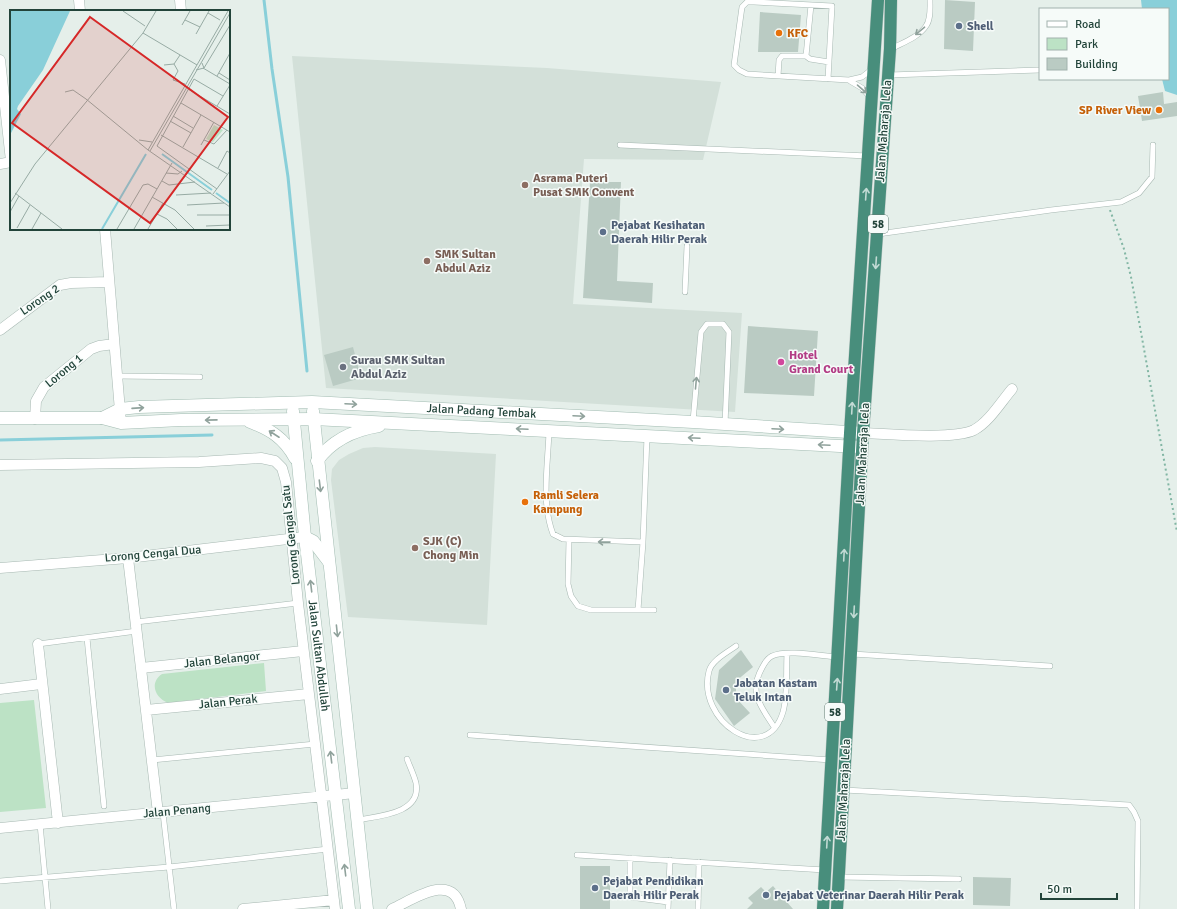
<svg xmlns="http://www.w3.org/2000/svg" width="1177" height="909" font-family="Signika,sans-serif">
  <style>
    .built { fill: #d3e0d9 }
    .green { fill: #bce2c5 }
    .water { fill: #89cfd9 }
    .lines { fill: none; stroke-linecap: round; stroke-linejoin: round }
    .stream { stroke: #89cfd9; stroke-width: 3 }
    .building { fill: #bacbc3 }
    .service-casing { stroke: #a7b8b2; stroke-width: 6 }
    .minor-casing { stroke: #a7b8b2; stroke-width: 11 }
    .secondary-casing { stroke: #a2bcb2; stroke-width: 13 }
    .trunk-casing { stroke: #c1cbc8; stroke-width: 13 }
    .path { stroke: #82b6a4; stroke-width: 2; stroke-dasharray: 2 3; stroke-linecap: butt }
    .service { stroke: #fff; stroke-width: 5 }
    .minor { stroke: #fff; stroke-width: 10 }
    .secondary { stroke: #fff; stroke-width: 12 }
    .trunk { stroke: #488e7c; stroke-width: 12 }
    .oneway { stroke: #90a29c }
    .oneway2 { stroke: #c2dad4 }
    .service-dot { fill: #5c6f8a; stroke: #f6fbf9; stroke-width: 1.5 }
    .food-dot { fill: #e8710a; stroke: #f6fbf9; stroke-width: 1.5 }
    .education-dot { fill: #8d6e63; stroke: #f6fbf9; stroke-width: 1.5 }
    .hotel-dot { fill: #d1479c; stroke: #f6fbf9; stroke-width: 1.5 }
    .worship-dot { fill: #6b7280; stroke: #f6fbf9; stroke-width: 1.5 }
    .labels { text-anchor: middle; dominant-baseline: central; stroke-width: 3; stroke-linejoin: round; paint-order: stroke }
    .shield { fill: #f6fbf9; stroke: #627b73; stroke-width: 1 }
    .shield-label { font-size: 11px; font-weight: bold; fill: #22443a }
    .service-label { font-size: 12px; font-weight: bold; fill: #4e5e75; stroke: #f6fbf9; text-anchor: start }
    .food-label { font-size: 12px; font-weight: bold; fill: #c56008; stroke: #f6fbf9; text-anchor: start }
    .street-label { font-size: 12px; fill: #22443a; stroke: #f6fbf9 }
    .education-label { font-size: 12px; font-weight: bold; fill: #785e54; stroke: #f6fbf9; text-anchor: start }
    .hotel-label { font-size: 12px; font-weight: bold; fill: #b23c85; stroke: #f6fbf9; text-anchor: start }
    .worship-label { font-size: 12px; font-weight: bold; fill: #5b616d; stroke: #f6fbf9; text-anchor: start }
    .inset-river { fill: none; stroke: #89cfd9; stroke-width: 2 }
    .inset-road { fill: none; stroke: #97aba4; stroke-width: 1 }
    .view { fill: #d62828; fill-opacity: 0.15; stroke: #d62828; stroke-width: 2 }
    .inset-edge { fill: none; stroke: #22443a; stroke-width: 2 }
  </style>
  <rect width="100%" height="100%" fill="#e5efea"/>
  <path class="built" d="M292,56L547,68L721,82L703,160L584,159L573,304L742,313L735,412L326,388Z
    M375,447L496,454L487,625L348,617L331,480L332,469L339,460L349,454L363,448Z"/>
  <path class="green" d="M264,663L266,691L168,703C155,698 149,683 162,674Z
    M34,700L46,808L0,812V703Z"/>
  <path class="water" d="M1141,0H1177V95L1165,91L1162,79H1168V9H1142Z"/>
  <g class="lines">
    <path class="stream" d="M264,0L272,69L288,177L307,371
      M0,440L212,435"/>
  </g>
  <path class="building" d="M945,0L975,2L973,51L944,49Z
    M760,12L801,15L798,52H758Z
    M1163,92L1164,104L1177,102V116L1142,121L1138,96Z
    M590,182H621L617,281L653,283L652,303L583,298Z
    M748,326L818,331L814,396L744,393Z
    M353,347L361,378L333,386L324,355Z
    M741,650L753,667L736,681V698L750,713L734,726L715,699L719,670Z
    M580,866H610V909H580Z
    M973,877L1011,878L1010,906L973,905Z
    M773,886L793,909H747L753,903L748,898L761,887L766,892Z"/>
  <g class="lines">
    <g class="service-casing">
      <path id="service" d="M811,5L806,56L810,59L829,62
        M891,49C902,43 919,37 926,26C931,19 930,8 930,0
        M889,75L1040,70
        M778,76L779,60L782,56H806
        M828,79L832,6L754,2H747L742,7L734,65L739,70L747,74L849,80L862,77L871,70
        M850,81L862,88L870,97
        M620,145L868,156
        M878,234L1051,210L1121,202L1139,193L1152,177L1153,145
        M623,239L665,241
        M685,292L687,246
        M117,376L200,377
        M693,421L701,332L707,324H723L729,332L725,424
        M549,431C548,464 541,503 553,534L563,539L643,542
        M569,540L568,584L571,596L578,606L591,610H654
        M638,610L643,542L647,436
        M136,622L298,603
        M87,638L104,806
        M38,644L137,631
        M736,646C728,652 712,660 709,671C696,721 766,768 783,712C788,694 786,672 787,654
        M852,654L1050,666
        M774,727C761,706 748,693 762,668C764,664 768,658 772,656C787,649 821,656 837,657
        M470,735L831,760
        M152,760L315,744
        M844,790L1129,805L1134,812L1138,821L1137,909
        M163,813L174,909
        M358,820C378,816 422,814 416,783C414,775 410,767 407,759
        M40,824L48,909
        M577,855L825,870
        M630,858V897L668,902
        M840,877L959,879
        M0,881L169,867L328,849
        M668,909L670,860
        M698,909L699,862"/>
    </g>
    <g class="minor-casing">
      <path id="minor" d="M79,0L80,11
        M180,0L181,11
        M0,60L11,161
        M0,164L11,162
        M105,229L121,423
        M0,330L60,285L71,283L109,282
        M35,419L36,401L44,387L91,349L99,346L114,344
        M863,433C888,434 953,440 974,430C989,422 1001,402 1012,389
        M0,465L199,462L261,458L275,461L282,468L286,482L298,603L335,909
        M128,558L158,813
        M0,568L128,558L305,537
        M38,644L58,823
        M141,668L303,651
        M0,689L41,684
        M146,710L309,694
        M0,828L355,793
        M243,909L334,900
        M392,909C414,899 453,871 461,909"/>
    </g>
    <g class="secondary-casing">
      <g id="secondary">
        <path id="s1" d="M293,411L305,537L349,909"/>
        <path d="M313,411L367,909"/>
        <path d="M0,418H102L121,423L181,420L313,419L859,447"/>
        <path id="s2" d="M102,418L120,409L139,407L312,402L693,422L863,433"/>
        <path d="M250,422C271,430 284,438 295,458"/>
        <path d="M317,461C332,440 354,430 379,426"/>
        <path d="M305,537L313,541L329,562"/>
      </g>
    </g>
    <g class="trunk-casing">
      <path id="trunk" d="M823,909L850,433L878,0
        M837,909L863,433L890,49L891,0"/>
    </g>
    <path class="path" d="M1110,210L1124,249L1131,277L1177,532"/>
    <use href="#service" class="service"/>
    <use href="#minor" class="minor"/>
    <use href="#secondary" class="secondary"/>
    <use href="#trunk" class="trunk"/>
  </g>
  <defs><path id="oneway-shaft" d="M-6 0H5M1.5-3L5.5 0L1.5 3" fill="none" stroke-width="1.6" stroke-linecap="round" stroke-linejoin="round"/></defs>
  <g class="oneway">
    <use href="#oneway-shaft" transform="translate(920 31) rotate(140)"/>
    <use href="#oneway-shaft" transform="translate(862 89) rotate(41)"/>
    <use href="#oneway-shaft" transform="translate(696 383) rotate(-85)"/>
    <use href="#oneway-shaft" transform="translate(351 404) rotate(3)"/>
    <use href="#oneway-shaft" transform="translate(138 408) rotate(-4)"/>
    <use href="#oneway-shaft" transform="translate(579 416) rotate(3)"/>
    <use href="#oneway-shaft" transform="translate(211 420) rotate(179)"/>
    <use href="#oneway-shaft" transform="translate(522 429) rotate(-177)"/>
    <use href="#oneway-shaft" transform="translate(778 429) rotate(3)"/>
    <use href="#oneway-shaft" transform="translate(274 434) rotate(-147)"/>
    <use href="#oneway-shaft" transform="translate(694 438) rotate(-177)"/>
    <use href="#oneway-shaft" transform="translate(824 445) rotate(-177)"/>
    <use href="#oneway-shaft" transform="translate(320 486) rotate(83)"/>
    <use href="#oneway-shaft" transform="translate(604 542) rotate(-179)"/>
    <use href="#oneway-shaft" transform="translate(311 586) rotate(-97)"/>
    <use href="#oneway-shaft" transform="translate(337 631) rotate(84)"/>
    <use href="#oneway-shaft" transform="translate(331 757) rotate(-97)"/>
    <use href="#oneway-shaft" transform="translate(345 870) rotate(-97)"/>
  </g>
  <g class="oneway2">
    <use href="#oneway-shaft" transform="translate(866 194) rotate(-86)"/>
    <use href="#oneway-shaft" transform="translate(876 263) rotate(94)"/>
    <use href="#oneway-shaft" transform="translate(852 408) rotate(-87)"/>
    <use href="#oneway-shaft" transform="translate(844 555) rotate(-87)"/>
    <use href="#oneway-shaft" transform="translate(854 612) rotate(93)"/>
    <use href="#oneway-shaft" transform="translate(837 684) rotate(-86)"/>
    <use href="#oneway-shaft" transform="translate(827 842) rotate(-87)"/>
  </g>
  <g class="service-dot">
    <circle cx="959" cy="26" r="4"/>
    <circle cx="603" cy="232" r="4"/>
    <circle cx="726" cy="690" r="4"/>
    <circle cx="595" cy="888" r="4"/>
    <circle cx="766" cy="895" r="4"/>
  </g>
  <g class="food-dot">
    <circle cx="779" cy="33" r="4"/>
    <circle cx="1159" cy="110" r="4"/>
    <circle cx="525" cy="502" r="4"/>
  </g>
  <g class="education-dot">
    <circle cx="525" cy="185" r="4"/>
    <circle cx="427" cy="261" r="4"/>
    <circle cx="415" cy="548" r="4"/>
  </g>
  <circle class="hotel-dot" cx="781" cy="362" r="4"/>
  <circle class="worship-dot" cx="343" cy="367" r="4"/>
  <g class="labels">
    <g class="shield">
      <rect x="868" y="215" width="20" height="18" rx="3"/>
      <rect x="825" y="703" width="20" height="18" rx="3"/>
    </g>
    <g class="shield-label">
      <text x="878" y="224">58</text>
      <text x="835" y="712">58</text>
    </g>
    <g class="service-label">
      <text x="967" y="26">Shell</text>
      <text x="611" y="225">Pejabat Kesihatan<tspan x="611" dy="14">Daerah Hilir Perak</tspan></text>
      <text x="734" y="683">Jabatan Kastam<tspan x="734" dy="14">Teluk Intan</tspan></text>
      <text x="603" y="881">Pejabat Pendidikan<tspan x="603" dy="14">Daerah Hilir Perak</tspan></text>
      <text x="774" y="895">Pejabat Veterinar Daerah Hilir Perak</text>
    </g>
    <g class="food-label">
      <text x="787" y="33">KFC</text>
      <text x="1151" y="110" text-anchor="end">SP River View</text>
      <text x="533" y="495">Ramli Selera<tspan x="533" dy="14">Kampung</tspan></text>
    </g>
    <g class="street-label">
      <text transform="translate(884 131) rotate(-86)">Jalan Maharaja Lela</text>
      <text transform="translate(40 300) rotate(-34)">Lorong 2</text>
      <text transform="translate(64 371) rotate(-40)">Lorong 1</text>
      <text stroke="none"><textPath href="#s2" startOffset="382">Jalan Padang Tembak</textPath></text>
      <text transform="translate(863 454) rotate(-87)">Jalan Maharaja Lela</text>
      <text transform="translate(291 535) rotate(-96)">Lorong Gengal Satu</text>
      <text transform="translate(153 554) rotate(-5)">Lorong Cengal Dua</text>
      <text stroke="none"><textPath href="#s1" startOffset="246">Jalan Sultan Abdullah</textPath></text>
      <text transform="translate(222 660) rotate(-6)">Jalan Belangor</text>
      <text transform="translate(228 702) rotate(-6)">Jalan Perak</text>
      <text transform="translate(844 790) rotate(-87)">Jalan Maharaja Lela</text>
      <text transform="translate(177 811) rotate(-5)">Jalan Penang</text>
    </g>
    <g class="education-label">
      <text x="533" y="178">Asrama Puteri<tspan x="533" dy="14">Pusat SMK Convent</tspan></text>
      <text x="435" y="254">SMK Sultan<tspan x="435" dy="14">Abdul Aziz</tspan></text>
      <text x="423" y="541">SJK (C)<tspan x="423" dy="14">Chong Min</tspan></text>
    </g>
    <g class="hotel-label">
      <text x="789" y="355">Hotel<tspan x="789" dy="14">Grand Court</tspan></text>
    </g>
    <g class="worship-label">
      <text x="351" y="360">Surau SMK Sultan<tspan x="351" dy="14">Abdul Aziz</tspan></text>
    </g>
  </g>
  <g transform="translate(10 10)">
    <rect width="220" height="220" fill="#e5efea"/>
    <path d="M204,115L213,120L203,132L196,129Z" fill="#bce2c5"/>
    <path d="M0,1H60L33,60L8,96L7,99L11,104L0,125Z" fill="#89cfd9"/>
    <path class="inset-river" d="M152,144L202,180M206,183L220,193M92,219L136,144"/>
    <path class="inset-road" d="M113,1L135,16M198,3L210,10M175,10L190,17M172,15L180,1M133,23L187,55M186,24L199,1M164,54L168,61L163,70L175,74M154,55L164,54L170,45M193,58L220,74M194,58L220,15M186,60L194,58L192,53M209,63L220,70M207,66L220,43M184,69L147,136L207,179M184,69L213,86M178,79L220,104M55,82L63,80L76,89M76,89L138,140L220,197M171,93L220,122M207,96L220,75M163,106L183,118M160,111L181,123M151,125L217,164M129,130L142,132M194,130L204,134L217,120M191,135L204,112M173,137L191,105M138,140L218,1M140,141L220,3M208,158L217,141L220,143M156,163L168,164L172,161M152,171L159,175L185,172M5,183L52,219M203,184L220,161M166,185L201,183M142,187L165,200L184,219M0,193L25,154L133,23L146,1M177,195L214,193M0,202L9,186M147,204L157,209L167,219M187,205H220M196,216L220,215M7,218L20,195M22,219L31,203M107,219L133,175L138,174L147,179M124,219L162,153M138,219L153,193"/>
    <path class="view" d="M80,7L218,107L140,213L2,113Z"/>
    <rect width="220" height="220" class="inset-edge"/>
  </g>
  <rect x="1039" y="8" width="130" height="72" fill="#f6fbf9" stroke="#a1b2ad"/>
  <rect x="1047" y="21" width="20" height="6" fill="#ffffff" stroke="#a1b2ad"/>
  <text x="1075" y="28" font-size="12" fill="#22443a">Road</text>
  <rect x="1047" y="38" width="20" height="12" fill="#bce2c5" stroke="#a1b2ad"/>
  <text x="1075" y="48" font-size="12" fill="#22443a">Park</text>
  <rect x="1047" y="58" width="20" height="12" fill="#bacbc3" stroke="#a1b2ad"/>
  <text x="1075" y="68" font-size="12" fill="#22443a">Building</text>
  <path d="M1041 893v6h76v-6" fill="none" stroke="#22443a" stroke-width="2"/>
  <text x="1047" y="893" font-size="12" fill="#22443a" stroke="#f6fbf9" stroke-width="3" paint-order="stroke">50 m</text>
</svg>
